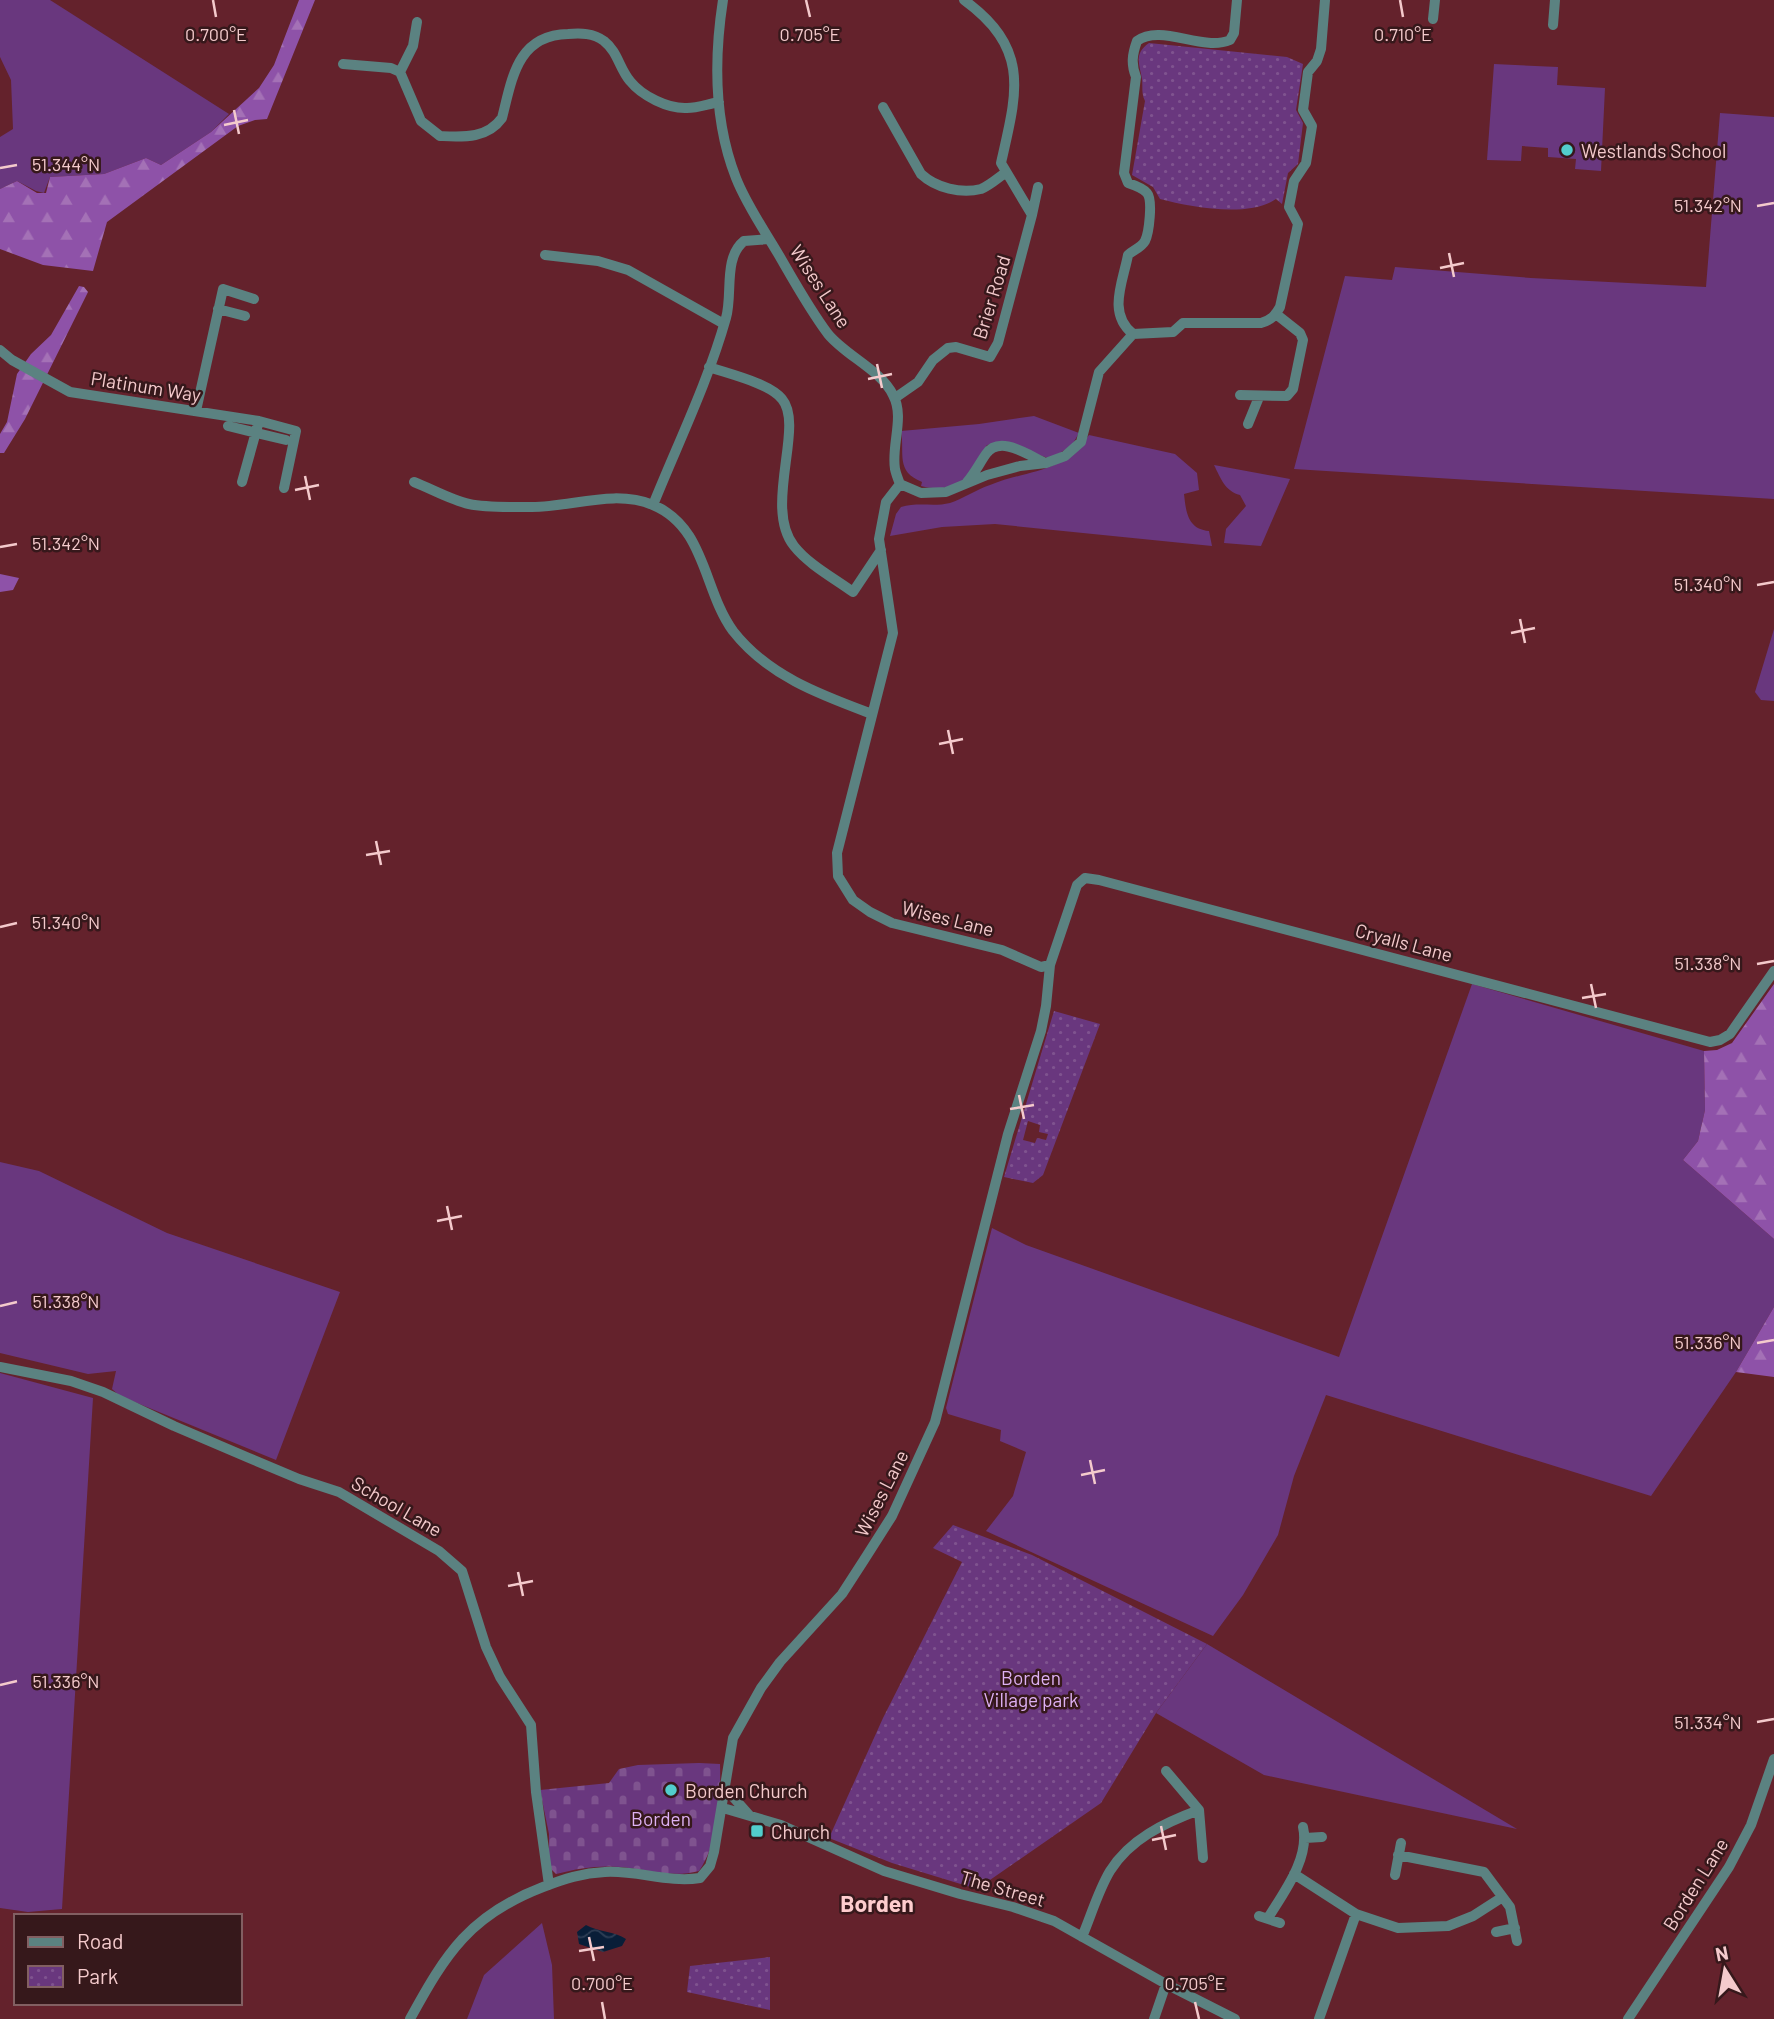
<svg xmlns="http://www.w3.org/2000/svg" width="1774" height="2019" font-family="Barlow,sans-serif">
  <style>
    .grass { fill: #69377e }
    .forest { fill: url(#forest-firs) }
    .cemetery { fill: url(#cemetery-stones) }
    .park { fill: url(#park-dots); fill-rule: evenodd }
    .water { fill: url(#water-waves) }
    .lines { fill: none; stroke-linecap: round; stroke-linejoin: round }
    .minor { stroke: #5b8281; stroke-width: 10 }
    .ticks { fill: none; stroke: #f4cacc; stroke-width: 2.5 }
    .poi-dot { fill: #52cdcc; stroke: #36181b; stroke-width: 2.5 }
    .labels { text-anchor: middle; dominant-baseline: central; stroke-width: 5; stroke-linejoin: round; paint-order: stroke }
    .poi-label { font-size: 19px; fill: #f4cacc; stroke: #36181b; text-anchor: start }
    .street-label { font-size: 19px; fill: #f4cacc; stroke: #36181b }
    .park-label { font-size: 19px; fill: #deb1f4; stroke: #36181b }
    .quarter-label { font-size: 23px; font-weight: bold; fill: #feccce; stroke: #36181b }
    .ticks-label { font-size: 18px; text-anchor: middle; fill: #f4cacc; stroke: #36181b; stroke-width: 5; stroke-linejoin: round; paint-order: stroke }
  </style>
  <defs>
    <pattern id="forest-firs" width="22" height="20" patternUnits="userSpaceOnUse" patternTransform="scale(1.75)"><rect width="22" height="20" fill="#8e52a8"/><path d="M5 1l3.5 6h-7zM16 11l3.5 6h-7z" fill="#a471b6"/></pattern>
    <pattern id="cemetery-stones" width="16" height="16" patternUnits="userSpaceOnUse" patternTransform="scale(1.75)"><rect width="16" height="16" fill="#69377e"/><path d="M2 7V4a2 2 0 0 1 4 0v3zM10 15v-3a2 2 0 0 1 4 0v3z" fill="#7f538f"/></pattern>
    <pattern id="park-dots" width="8" height="8" patternUnits="userSpaceOnUse" patternTransform="scale(1.75)"><rect width="8" height="8" fill="#69377e"/><path d="M2 2h.1M6 6h.1" fill="none" stroke="#7f538f" stroke-width="1.8" stroke-linecap="round"/></pattern>
    <pattern id="water-waves" width="16" height="10" patternUnits="userSpaceOnUse" patternTransform="scale(1.75)"><rect width="16" height="10" fill="#091e38"/><path d="M0 5q4-4 8 0t8 0" fill="none" stroke="#2d3d54"/></pattern>
  </defs>
  <rect width="100%" height="100%" fill="#64222c"/>
  <path class="grass" d="M0,0H50L229,114L211,132L161,165L146,158L104,174L50,177L44,193L36,191L17,181L0,189V137L13,129L11,80L0,57Z
    M1494,64L1558,67L1557,85L1605,88L1601,171L1575,169L1576,159L1548,157V148L1522,146L1521,161L1487,160Z
    M1720,113L1774,117V499L1294,469L1345,276L1392,280L1395,267L1531,278L1706,287Z
    M1034,416L1079,433L1072,445L1051,459L1003,443L987,445C982,452 981,460 977,466C964,486 943,492 921,486L922,482C895,471 905,454 901,431L979,424Z
    M1089,435L1175,454L1197,473L1199,490L1184,494C1186,511 1187,529 1209,531L1212,546L995,524L942,527L890,536L896,514L901,507C917,502 935,507 950,503C963,499 977,489 990,485C1030,469 1063,474 1089,435Z
    M1214,465L1290,479L1261,546L1224,543L1226,529L1246,506L1240,495C1225,491 1221,479 1214,465Z
    M1774,629V701L1761,700L1755,692Z
    M1472,984L1704,1051L1705,1110L1698,1141L1683,1160L1774,1239V1307L1736,1372L1651,1496L1326,1395L1294,1476L1278,1535L1243,1595L1213,1636L986,1531L1013,1496L1026,1452L1000,1441L1001,1430L948,1414L946,1408L992,1228L1026,1245L1339,1357Z
    M0,1162L39,1171L167,1233L340,1292L276,1460L120,1396L112,1389L116,1371L88,1374L0,1353Z
    M0,1373L93,1398L62,1909L28,1912L0,1908Z
    M1207,1644L1517,1829L1264,1775L1156,1713Z
    M542,1923L552,1965L554,2019H467L484,1975Z"/>
  <path class="forest" d="M299,0H315L267,119L255,120L238,126L107,222L93,271L43,265L0,249V189L17,181L37,193H46L50,177L104,174L146,158L161,165L211,132L259,88L274,65Z
    M79,286L84,287L88,292L25,419L4,453H0V434L7,422L17,374L31,354L51,335Z
    M0,574L19,578L13,590L0,592Z
    M1774,984V1239L1683,1160L1698,1141L1705,1110L1704,1051L1717,1050L1732,1043Z
    M1774,1307V1377L1736,1372Z"/>
  <path class="cemetery" d="M699,1763L720,1764C721,1798 719,1842 699,1871C672,1878 649,1870 622,1867C598,1865 579,1868 556,1874L549,1867V1834L540,1790L609,1783L619,1769L638,1765Z"/>
  <path class="park" d="M1149,43L1287,57L1303,64L1296,110L1303,123L1298,164L1288,173L1282,204L1276,199C1248,218 1191,207 1160,199L1153,187L1132,175L1145,101C1141,93 1143,87 1142,79C1140,65 1133,54 1149,43Z
    M1054,1011L1100,1024L1043,1175L1033,1183L1004,1177ZM1028,1121L1040,1125L1039,1132L1048,1134L1046,1140L1037,1138L1035,1143L1023,1140Z
    M953,1525L1032,1555L1207,1644L1156,1713L1101,1803L977,1889L892,1863L829,1838L883,1718L962,1562L933,1548Z
    M770,1957V2010L687,1992L690,1966Z"/>
  <path class="water" d="M586,1925C598,1932 615,1931 626,1939L622,1946L603,1952L579,1944L577,1932Z"/>
  <g class="lines">
    <path class="minor" d="M723,0C714,58 714,122 736,178C747,206 765,231 780,257C795,283 810,310 828,334C846,356 881,370 893,395C905,417 891,445 895,469C896,474 898,479 900,484
      M1433,19L1435,0
      M1553,25L1555,0
      M343,64L391,68L400,72L421,121L440,136C463,137 487,139 502,118C512,79 517,35 568,34C581,33 593,33 604,41C618,52 619,68 630,81C642,96 668,109 687,108C697,108 708,104 719,102
      M400,72L413,46L417,22
      M883,107L921,174C936,188 961,194 981,189C989,186 998,178 1005,173
      M1032,215L1038,187
      M545,255L598,261L628,270L724,324
      M218,309L245,316
      M1133,334L1173,332L1183,323H1261C1271,320 1275,316 1280,307L1298,224L1289,207L1294,181L1306,163L1312,126L1303,110L1308,72L1317,61L1321,49L1325,0
      M0,350L12,360L70,392L259,421L296,431L284,488
      M709,367C729,374 769,383 782,399C805,426 763,507 794,546C809,565 834,578 853,592L881,550
      M1240,395L1287,396L1293,389L1303,340L1300,333L1276,314
      M895,398L918,382L933,360L948,348L956,347L990,357L998,343L1032,215L1001,163C1017,92 1031,49 964,0
      M196,411L223,289L254,299
      M1248,424L1259,397
      M228,426L286,440
      M242,482L259,421
      M414,482C432,489 451,500 469,504C488,508 512,507 532,507C572,507 614,489 653,505C706,527 703,590 733,631C768,676 821,695 872,714
      M967,482C975,473 979,464 986,454C1000,434 1029,456 1046,463
      M900,484L921,493L946,492L987,475L1020,466L1046,463L1065,456L1081,442L1099,372L1133,334C1107,313 1123,282 1128,255C1133,250 1141,248 1145,241C1149,233 1153,200 1147,193C1143,188 1134,185 1128,183L1124,173L1136,77C1131,64 1132,55 1137,41C1161,23 1202,52 1230,40L1234,33L1237,0
      M653,505C678,443 708,382 726,318C733,294 723,258 744,241L769,239
      M1050,965L1077,885L1085,878L1099,880L1710,1042L1720,1040L1730,1034L1774,971
      M0,1367L71,1381L103,1392L174,1426L249,1458L299,1479L339,1492L439,1551L462,1571L486,1647L500,1677L531,1725L536,1792L549,1885
      M1166,1771L1199,1810L1203,1858
      M726,1789L750,1816
      M723,1808L781,1825L884,1871L960,1894L1013,1907L1054,1921L1166,1984L1235,2019
      M1305,1838L1322,1837
      M1398,1855L1484,1872L1510,1907L1517,1941
      M1294,1874L1356,1914L1398,1928L1448,1926L1473,1916L1501,1898
      M1395,1875L1401,1843
      M1259,1916L1280,1923
      M1268,1918C1284,1892 1310,1858 1303,1827
      M1496,1932L1515,1928
      M1082,1937C1091,1916 1098,1891 1110,1871C1130,1839 1164,1823 1199,1810
      M410,2019C446,1953 470,1915 543,1887C564,1879 582,1873 605,1872C637,1870 668,1883 700,1878L710,1866L714,1852L733,1738L761,1688L780,1662L842,1594L864,1560L892,1516L935,1422L1008,1134L1041,1031L1046,1006L1050,965L1041,967L1002,950L892,923L870,912L853,900L838,876L837,853L893,633L879,539L886,502L900,484
      M1154,2019L1166,1984
      M1319,2019L1356,1914
      M1628,2019L1729,1867L1751,1825L1774,1759"/>
  </g>
  <path class="ticks" d="M213,0L216,17M806,0L810,17M1400,0L1403,17M234,110L239,134M224,125L248,120M0,168L17,165M1757,206L1774,203M1449,253L1454,277M1440,268L1464,263M877,364L882,388M868,379L892,374M305,476L310,500M295,490L319,485M0,547L17,544M1757,585L1774,582M1520,619L1525,643M1511,633L1535,628M948,730L953,754M939,744L963,739M376,841L381,865M366,855L390,851M0,927L17,923M1757,964L1774,961M1591,984L1596,1008M1582,998L1606,994M1019,1095L1024,1119M1010,1109L1034,1105M447,1206L452,1230M437,1221L462,1216M0,1306L17,1302M1757,1343L1774,1340M1090,1460L1095,1484M1081,1475L1105,1470M518,1572L523,1596M508,1586L533,1581M0,1685L17,1681M1757,1722L1774,1719M1161,1826L1166,1850M1152,1840L1176,1835M589,1937L594,1961M579,1951L604,1947M602,2002L605,2019M1195,2002L1199,2019"/>
  <g class="poi-dot">
    <circle cx="1567" cy="150" r="7"/>
    <circle cx="671" cy="1790" r="7"/>
    <rect x="750" y="1824" width="14" height="14" rx="3.5"/>
  </g>
  <g class="labels">
    <g class="poi-label">
      <text x="1581" y="150">Westlands School</text>
      <text x="685" y="1790">Borden Church</text>
      <text x="771" y="1831">Church</text>
    </g>
    <g class="street-label">
      <text transform="translate(821 286) rotate(57)">Wises Lane</text>
      <text transform="translate(991 297) rotate(-73)">Brier Road</text>
      <text transform="translate(146 386) rotate(9)">Platinum Way</text>
      <text transform="translate(948 918) rotate(14)">Wises Lane</text>
      <text transform="translate(1404 942) rotate(15)">Cryalls Lane</text>
      <text transform="translate(881 1493) rotate(-63)">Wises Lane</text>
      <text transform="translate(397 1506) rotate(30)">School Lane</text>
      <text transform="translate(1695 1884) rotate(-58)">Borden Lane</text>
      <text transform="translate(1003 1888) rotate(16)">The Street</text>
    </g>
    <g class="park-label">
      <text x="1031" y="1677">Borden<tspan x="1031" dy="22">Village park</tspan></text>
      <text x="661" y="1818">Borden</text>
    </g>
    <g class="quarter-label">
      <text x="877" y="1903">Borden</text>
    </g>
  </g>
  <g class="ticks-label">
    <text x="216" y="41">0.700°E</text>
    <text x="810" y="41">0.705°E</text>
    <text x="1403" y="41">0.710°E</text>
    <text x="66" y="171">51.344°N</text>
    <text x="1708" y="212">51.342°N</text>
    <text x="66" y="550">51.342°N</text>
    <text x="1708" y="591">51.340°N</text>
    <text x="66" y="929">51.340°N</text>
    <text x="1708" y="970">51.338°N</text>
    <text x="66" y="1308">51.338°N</text>
    <text x="1708" y="1349">51.336°N</text>
    <text x="66" y="1688">51.336°N</text>
    <text x="1708" y="1729">51.334°N</text>
    <text x="602" y="1990">0.700°E</text>
    <text x="1195" y="1990">0.705°E</text>
  </g>
  <rect x="14" y="1914" width="228" height="91" fill="#36181b" stroke="#825f62" stroke-width="2"/>
  <rect x="28" y="1937" width="35" height="10" fill="#5b8281" stroke="#825f62" stroke-width="2"/>
  <text x="77" y="1949" font-size="21" fill="#f4cacc">Road</text>
  <rect x="28" y="1966" width="35" height="21" fill="url(#park-dots)" stroke="#825f62" stroke-width="2"/>
  <text x="77" y="1984" font-size="21" fill="#f4cacc">Park</text>
  <g transform="translate(1725 1970) rotate(349)" stroke="#36181b" stroke-width="5" paint-order="stroke">
  <path d="M0-5L12 26L0 18L-12 26Z" fill="#f4cacc"/>
  <text y="-10" font-size="19" font-weight="bold" text-anchor="middle" fill="#f4cacc">N</text>
  </g>
</svg>
